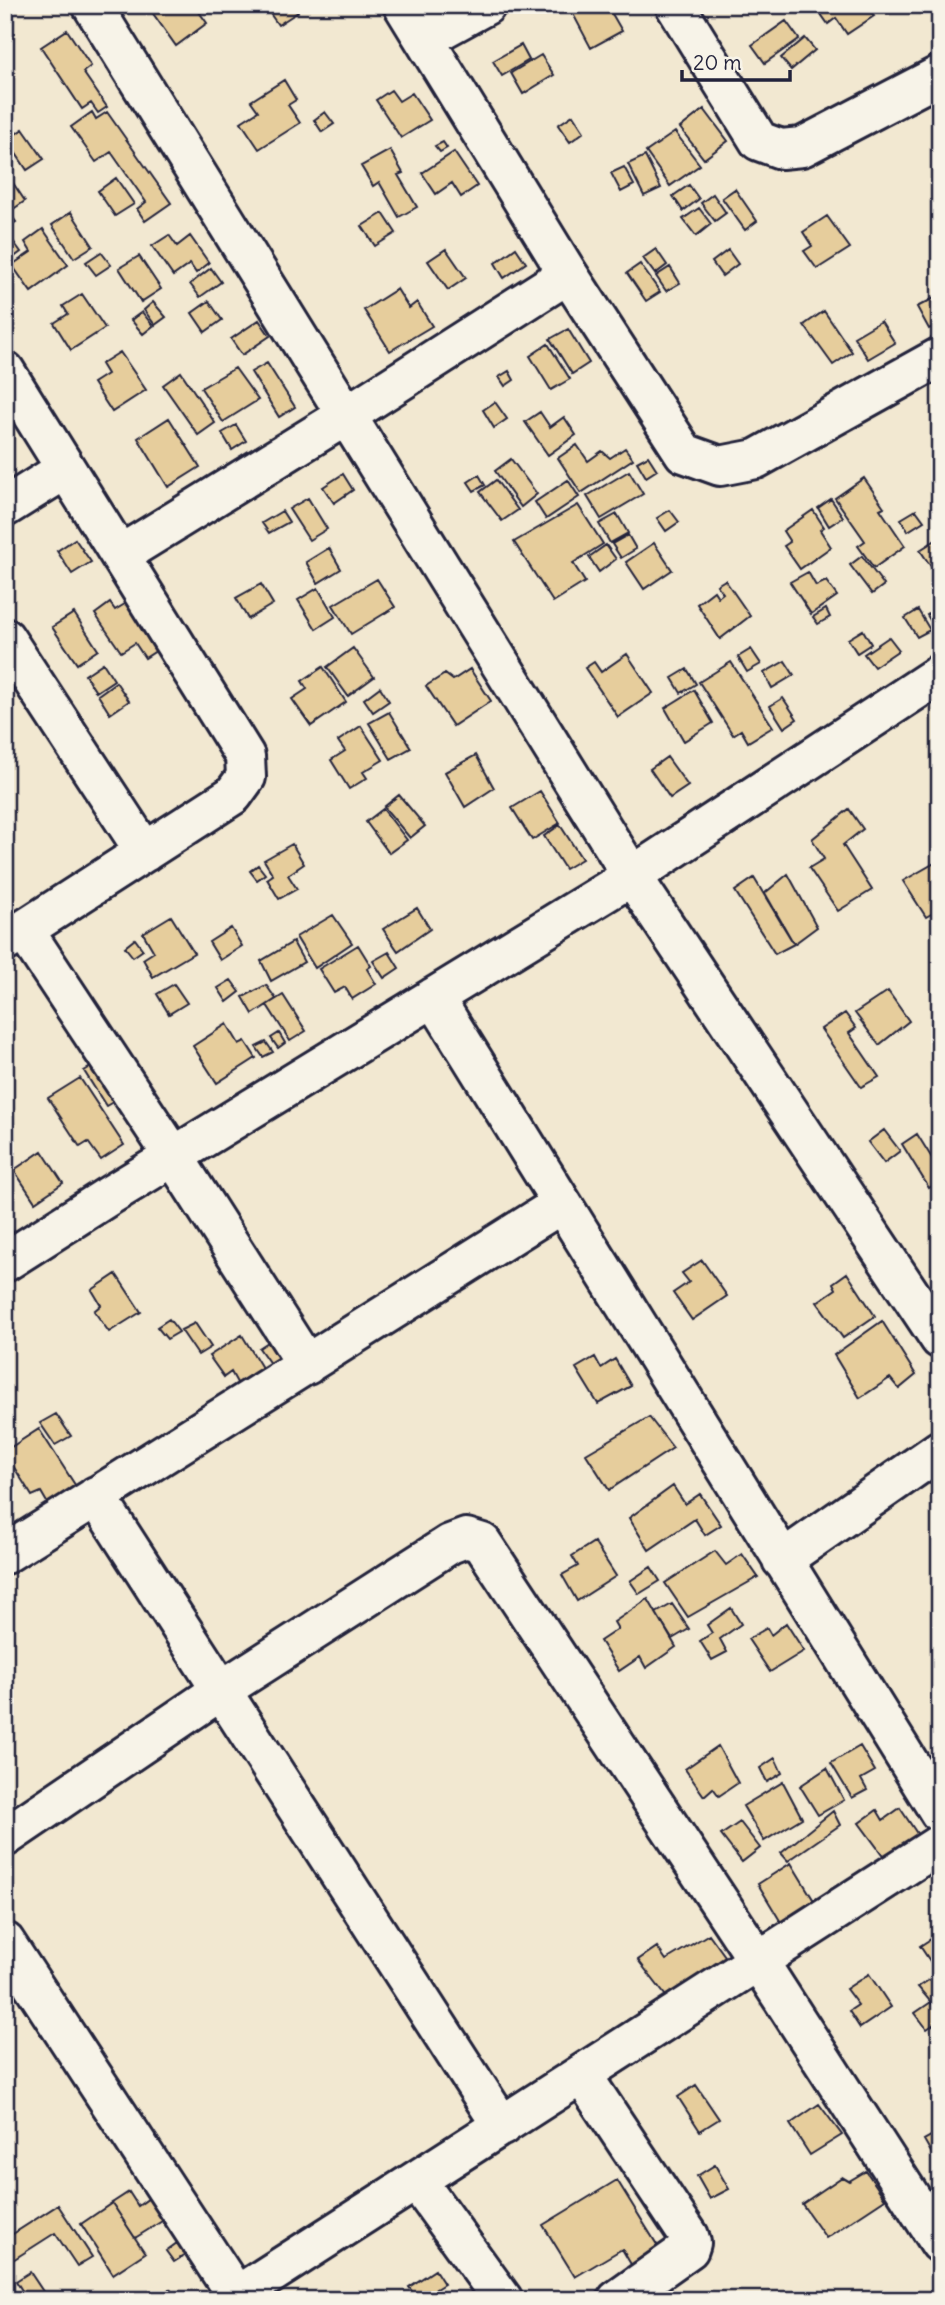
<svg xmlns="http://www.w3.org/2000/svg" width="945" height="2305" font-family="Delius,sans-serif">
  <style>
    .building { fill: #e6cd9c; stroke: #22223b; stroke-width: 2 }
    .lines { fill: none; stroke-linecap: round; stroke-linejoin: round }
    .minor-casing { stroke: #22223b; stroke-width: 44 }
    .minor { stroke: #f7f3e8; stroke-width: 38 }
  </style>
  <rect width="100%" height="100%" fill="#f2e8d1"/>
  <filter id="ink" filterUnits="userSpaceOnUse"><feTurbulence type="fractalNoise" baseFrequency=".0143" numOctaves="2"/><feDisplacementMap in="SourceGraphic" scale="14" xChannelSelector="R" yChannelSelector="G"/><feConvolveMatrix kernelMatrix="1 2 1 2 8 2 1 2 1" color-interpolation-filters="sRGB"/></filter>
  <g filter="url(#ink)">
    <path class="building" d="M147,5H194L207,23L176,46Z
      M264,5H294L298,12L278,25Z
      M584,5H607L622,31L591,48L572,12Z
      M818,5H866L874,16L847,34L836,18L828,24L816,7Z
      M786,21L799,39L765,63L752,45Z
      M67,30L91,66L83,72L107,107L98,113L91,103L82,109L41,47Z
      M805,38L815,50L791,70L781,58Z
      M521,45L529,60L502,76L493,61Z
      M541,55L554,75L523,94L511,73Z
      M284,80L296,100L288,105L300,123L259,149L241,122L258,111L251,101Z
      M391,90L399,101L412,93L430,120L401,138L376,100Z
      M704,109L728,141L704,159L680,128Z
      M92,112L96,119L107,112L171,203L145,221L137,209L146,202L111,152L96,162L71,127Z
      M325,112L334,124L322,132L314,120Z
      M573,115L584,132L570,142L558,125Z
      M23,129L44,159L27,170L7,140Z
      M675,132L700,165L670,186L646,152Z
      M443,142L447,148L440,152L435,146Z
      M940,146V182L932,167L939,163L932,150Z
      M390,150L403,173L398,175L417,207L399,217L379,182L373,186L361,166Z
      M454,152L477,186L461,197L452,183L436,194L422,173Z
      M645,156L661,188L644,196L628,164Z
      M624,167L634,185L621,192L611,173Z
      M5,171L25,201L9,212L16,222L5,229Z
      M116,178L134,204L115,216L98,191Z
      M689,185L699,199L683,211L673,196Z
      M735,189L757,221L745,230L722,198Z
      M713,194L726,213L715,221L701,203Z
      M699,208L711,224L696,236L683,219Z
      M71,212L93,246L74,258L52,225Z
      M383,213L396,233L375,246L362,226Z
      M827,216L850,248L817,269L804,251L812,246L803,232Z
      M43,229L68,265L31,292L12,265L31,252L25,242Z
      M169,235L177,246L190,236L209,263L196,273L190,264L173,276L152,246Z
      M13,241L21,252L10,260L5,253V246Z
      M516,248L526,263L504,278L495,263Z
      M446,249L466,278L448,290L428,261Z
      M656,249L667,265L655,274L643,258Z
      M728,250L738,264L722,276L712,262Z
      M101,252L111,265L96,275L86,262Z
      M139,256L161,289L141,302L119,268Z
      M640,264L660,292L646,301L627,273Z
      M670,267L680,283L666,291L656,276Z
      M211,268L221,282L200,297L190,284Z
      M397,289L409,308L417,302L432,326L390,351L364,310Z
      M82,294L105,328L71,350L54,323L68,314L63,306Z
      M940,295V324L929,329L917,307Z
      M209,301L222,320L205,332L192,313Z
      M153,302L166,317L155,325L144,310Z
      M824,311L852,352L833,365L804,325Z
      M142,312L153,326L143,334L131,320Z
      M259,320L270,336L242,355L231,339Z
      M881,321L895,343L868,359L854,337Z
      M568,329L589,363L572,374L550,339Z
      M548,344L570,379L551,390L530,356Z
      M120,352L146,390L112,412L93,383L107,374L101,364Z
      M267,363L295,407L279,417L251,372Z
      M235,368L258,400L223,422L201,388Z
      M509,371L514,380L505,386L499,377Z
      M181,372L215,423L198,435L163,385Z
      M495,402L507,419L494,428L483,410Z
      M540,412L550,427L564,417L576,435L548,455L525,422Z
      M169,418L200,467L168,487L138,438Z
      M236,425L246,441L232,450L222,433Z
      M577,445L588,461L602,451L610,458L625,448L633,459L581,493L558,458Z
      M648,456L657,470L646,477L637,462Z
      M511,459L537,494L521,507L495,471Z
      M629,471L643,494L601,519L587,496Z
      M343,474L353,490L334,503L323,487Z
      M479,475L485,485L474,491L468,482Z
      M864,478L884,507L880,509L905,546L874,568L858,546L865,541L835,498Z
      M496,480L518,510L502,521L480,492Z
      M568,480L579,497L546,519L535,502Z
      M308,498L327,529L309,540L289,509Z
      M831,499L843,517L829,526L818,508Z
      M578,505L603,544L573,563L585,582L553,602L514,542Z
      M670,510L679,522L666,531L657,518Z
      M813,510L824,527L820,530L831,547L800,569L784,546L790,542L783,531Z
      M916,510L924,521L908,531L901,519Z
      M282,511L289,522L269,533L262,523Z
      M617,514L628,533L610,543L599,524Z
      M628,535L636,549L621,558L612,544Z
      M939,538L940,540V580L920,550Z
      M75,539L91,562L72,574L57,551Z
      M654,543L672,570L644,589L626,562Z
      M606,545L616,559L599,572L589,557Z
      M329,548L341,569L318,583L306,562Z
      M862,556L884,585L872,594L850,565Z
      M808,572L816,586L826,581L837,596L811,614L790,582Z
      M377,579L395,607L351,634L333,605Z
      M725,580L750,616L720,639L697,604L714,591L718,597L723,593L717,585Z
      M261,584L273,604L248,619L236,598Z
      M318,588L335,617L316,629L298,600Z
      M133,599L165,645L145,658L135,643L121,652L95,614L110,603L115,610Z
      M940,607V626L935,628L927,615Z
      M826,609L830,617L818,624L813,617Z
      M918,610L930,630L917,637L905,618Z
      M74,613L98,650L77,664L52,627Z
      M863,630L871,644L857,653L848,639Z
      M889,637L899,650L874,667L864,654Z
      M353,648L374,677L348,696L327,667Z
      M751,649L761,664L747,672L738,657Z
      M627,654L653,693L618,717L585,668L594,662L601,672Z
      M785,661L794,675L772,688L764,673Z
      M731,662L773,727L748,742L741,730L733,735L699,682Z
      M103,663L114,680L96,692L85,675Z
      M323,667L346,702L311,726L292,699L307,689L302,681Z
      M470,669L491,701L453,726L426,686L445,674L453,680Z
      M687,669L696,684L681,693L672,678Z
      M116,682L129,701L110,714L98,695Z
      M380,687L389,701L373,712L364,699Z
      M694,690L713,723L684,741L665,708Z
      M783,698L797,719L784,728L770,706Z
      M389,712L411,748L391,759L369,723Z
      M361,726L383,760L363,772L367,778L349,789L331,760L345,751L338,741Z
      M476,755L494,788L465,807L445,772Z
      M667,757L688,786L670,798L650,769Z
      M540,791L560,823L532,840L512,808Z
      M399,795L425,826L410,838L384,807Z
      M383,809L407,840L389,853L366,822Z
      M849,809L863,829L843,845L872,890L838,911L809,868L824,859L812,839Z
      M560,825L582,859L565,869L544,836Z
      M292,844L304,864L288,875L297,889L279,899L267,879L273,875L264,860Z
      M940,860V909L926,917L903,881Z
      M258,865L265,874L257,880L250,871Z
      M788,874L817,927L794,944L765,893Z
      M754,878L794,944L775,954L735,891Z
      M417,908L430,929L398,951L383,929Z
      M333,915L352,943L315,968L296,937Z
      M171,916L194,953L153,977L143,959L154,952L143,933Z
      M231,928L242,946L220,960L209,942Z
      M135,939L143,950L133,957L125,947Z
      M293,942L304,962L271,981L261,961Z
      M358,945L371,966L367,969L376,984L352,999L345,987L334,993L319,969Z
      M389,952L399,968L384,978L373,961Z
      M231,980L240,992L227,1002L218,988Z
      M174,984L187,1003L169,1014L157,994Z
      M266,985L276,999L253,1014L243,997Z
      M888,991L909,1021L879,1045L855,1013Z
      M283,995L306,1031L290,1041L267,1005Z
      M845,1013L856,1028L849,1033L879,1077L861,1087L821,1029Z
      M227,1024L239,1044L245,1041L256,1058L217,1083L193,1046Z
      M279,1033L285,1043L278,1048L271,1038Z
      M266,1042L273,1052L263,1057L256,1047Z
      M101,1061L123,1096L106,1106L84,1071Z
      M80,1078L124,1145L101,1160L88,1142L80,1147L48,1098Z
      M884,1130L900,1151L884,1163L868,1142Z
      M917,1134L940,1171V1181L929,1188L902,1144Z
      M42,1151L63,1183L35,1202L14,1170Z
      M702,1260L727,1296L692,1320L673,1293L689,1282L682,1273Z
      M847,1273L875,1316L843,1338L817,1302L836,1289L833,1283Z
      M116,1274L141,1312L109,1332L94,1311L101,1305L92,1290Z
      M169,1319L179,1332L167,1339L157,1327Z
      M882,1321L916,1375L899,1389L890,1378L860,1398L834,1355Z
      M195,1323L211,1347L198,1355L181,1330Z
      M242,1335L267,1376L241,1390L231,1372L224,1377L209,1356Z
      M273,1339L286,1360L273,1368L259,1348Z
      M595,1357L601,1368L615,1359L631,1386L598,1404L576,1368Z
      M56,1414L71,1436L55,1445L40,1423Z
      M649,1417L673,1448L609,1490L586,1454Z
      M39,1429L79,1491L52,1511L41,1492L32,1496L5,1453V1451Z
      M673,1486L685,1504L700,1494L721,1525L705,1535L695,1519L649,1550L629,1518Z
      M5,1513L15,1531L5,1537Z
      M594,1542L616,1576L577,1601L562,1575L578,1566L572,1556Z
      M715,1551L726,1565L742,1554L758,1577L688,1617L665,1583Z
      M651,1567L660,1581L639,1594L630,1581Z
      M648,1599L676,1647L646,1668L640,1657L619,1671L600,1641L618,1629L614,1622Z
      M672,1604L689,1629L672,1639L656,1613Z
      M731,1608L741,1624L720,1639L727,1652L712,1660L700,1641L712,1633L707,1625Z
      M786,1623L804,1651L770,1672L748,1639L767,1628L771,1635Z
      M718,1746L738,1783L719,1796L713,1788L704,1796L685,1769Z
      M860,1746L875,1771L861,1779L867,1790L852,1798L831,1763Z
      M775,1758L782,1773L767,1782L760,1768Z
      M827,1768L844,1800L818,1815L800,1786Z
      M783,1782L802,1818L764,1841L743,1806Z
      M900,1808L918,1835L885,1858L859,1823L877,1810L883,1820Z
      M833,1811L840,1825L788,1861L781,1853Z
      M740,1822L760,1848L742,1862L721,1835Z
      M791,1863L819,1909L785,1929L758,1884Z
      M940,1933V1976L920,1946Z
      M709,1934L730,1963L672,2004L638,1960L657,1947L666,1960Z
      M869,1974L891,2007L860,2028L849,2011L858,2005L846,1989Z
      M932,1978L940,1987V2013L918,1987Z
      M931,2002L940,2013V2020L927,2029L915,2013Z
      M696,2085L719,2119L700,2131L678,2097Z
      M819,2104L842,2135L810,2155L790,2124Z
      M940,2114V2131L933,2118Z
      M940,2131V2165L939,2166L924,2140Z
      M715,2165L729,2189L710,2199L697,2176Z
      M866,2171L885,2199L826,2238L802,2204L842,2177L849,2181Z
      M617,2180L667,2261L639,2278L622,2249L575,2277L543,2225Z
      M129,2192L138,2206L152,2196L167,2218L135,2238L112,2203Z
      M112,2203L145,2253L113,2274L81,2224Z
      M58,2205L92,2257L77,2266L55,2233L5,2265V2239Z
      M177,2243L185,2255L174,2262L166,2251Z
      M435,2270L444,2284L418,2300L409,2287Z
      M30,2272L48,2299L28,2300L16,2281Z
      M170,2289L177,2300H153Z"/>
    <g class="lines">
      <g class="minor-casing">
        <path id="minor" d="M92,5L632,876L940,1339
          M403,5L568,274L684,453L720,466L756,459L940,357
          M675,5L759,141L781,149L802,147L940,75
          M424,39L486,5
          M5,371L245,756L246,777L233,795L5,942
          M5,507L66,469
          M120,555L347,415L568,274
          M5,638L145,852
          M24,930L174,1157L307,1365
          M434,997L940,1813
          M5,1262L107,1197L632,876L940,674
          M96,1496L502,2126
          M5,1554L561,1204
          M782,1560L940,1450
          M5,1837L220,1691L450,1544L466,1538L482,1543L759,1962L940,2243
          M5,1942L239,2300
          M582,2075L689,2236L691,2243L689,2249L617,2300
          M417,2181L503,2300
          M230,2300L940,1844"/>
      </g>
      <use href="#minor" class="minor"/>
    </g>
  </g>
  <rect width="945" height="2305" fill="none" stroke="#f7f3e8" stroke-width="28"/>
  <rect x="14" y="14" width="917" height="2277" fill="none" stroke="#22223b" stroke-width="2.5" filter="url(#ink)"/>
  <path d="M682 70v10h108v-10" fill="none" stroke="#22223b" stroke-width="3.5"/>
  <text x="693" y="70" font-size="21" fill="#22223b" stroke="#f7f3e8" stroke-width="5" paint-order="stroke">20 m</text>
</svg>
